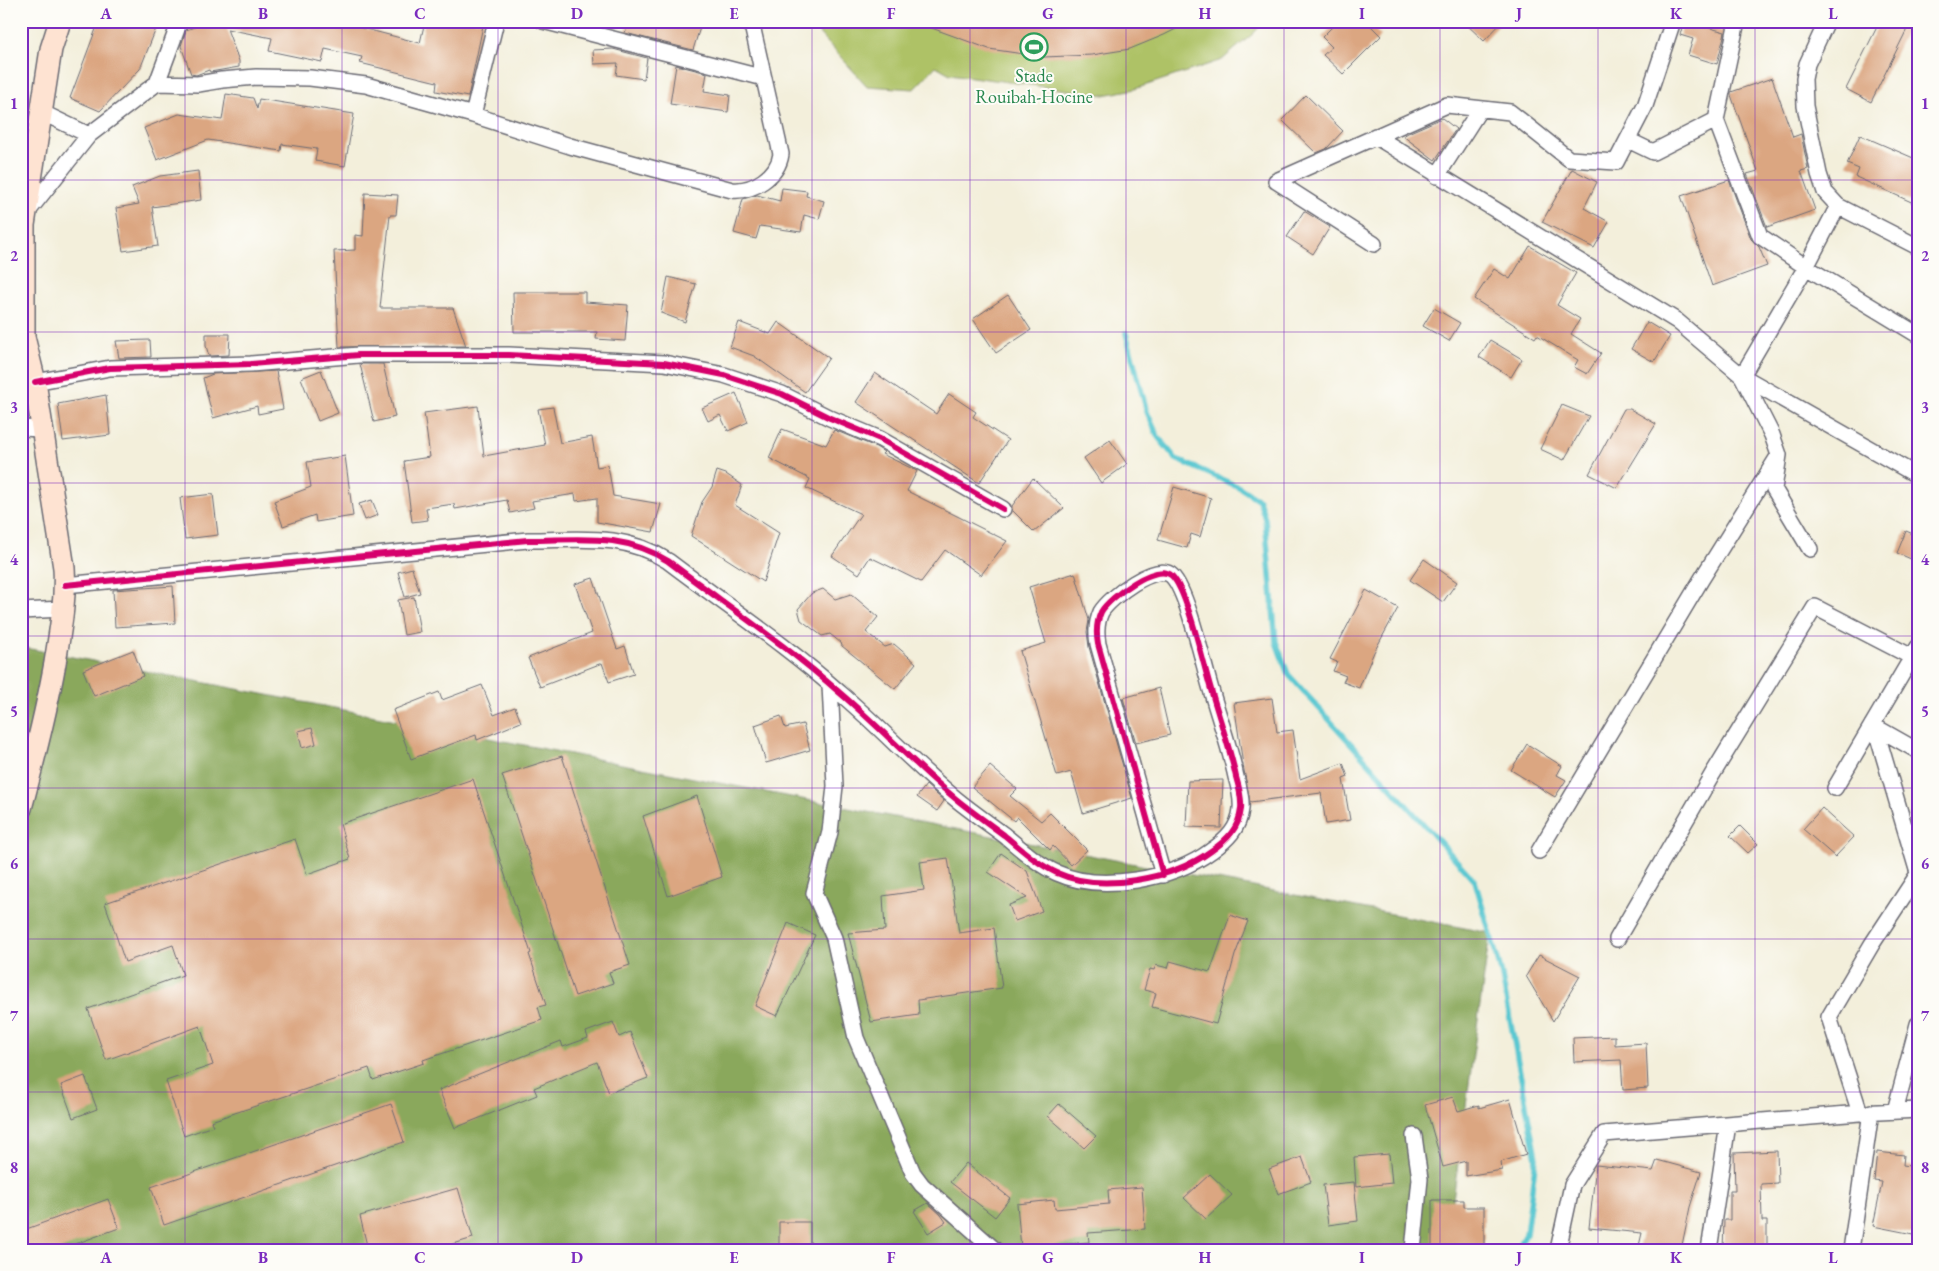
<svg xmlns="http://www.w3.org/2000/svg" width="1939" height="1271" font-family="'EB Garamond',serif">
  <style>
    .green { fill: #aec266; stroke: #687250 }
    .forest { fill: #8aa85b; stroke: #56654b }
    .lines { fill: none; stroke-linecap: round; stroke-linejoin: round }
    .stream { stroke: #5bc8d1; stroke-width: 5.5 }
    .building { fill: #dba681 }
    .minor-casing { stroke: #6b6a73; stroke-width: 18 }
    .secondary-casing { stroke: #6b6a73; stroke-width: 24 }
    .minor { stroke: #fff; stroke-width: 15 }
    .secondary { stroke: #fee3d2; stroke-width: 21 }
    .cycleway-casing { stroke: #fdfcf7; stroke-width: 9 }
    .cycleway { stroke: #d6006c; stroke-width: 6 }
    .grid { fill: none; stroke: #7b2cbf; stroke-width: 1; stroke-opacity: 0.55 }
    .labels { text-anchor: middle; dominant-baseline: central; stroke-width: 4; stroke-linejoin: round; paint-order: stroke }
    .leisure-label { font-size: 18px; fill: #27864d; stroke: #fdfcf7 }
    .neatline { fill: none; stroke: #7b2cbf; stroke-width: 2 }
    .grid-label { font-size: 16px; text-anchor: middle; font-weight: bold; fill: #7b2cbf }
  </style>
  <rect width="100%" height="100%" fill="#fdfcf7"/>
  <filter id="ink" filterUnits="userSpaceOnUse"><feTurbulence type="fractalNoise" baseFrequency=".02" numOctaves="2"/><feDisplacementMap in="SourceGraphic" scale="10" xChannelSelector="R" yChannelSelector="G"/><feConvolveMatrix kernelMatrix="1 2 1 2 8 2 1 2 1" color-interpolation-filters="sRGB"/></filter>
  <filter id="wash" filterUnits="userSpaceOnUse"><feTurbulence type="fractalNoise" baseFrequency=".0096" numOctaves="4" result="noise"/><feDisplacementMap in="SourceGraphic" scale="20" xChannelSelector="R" yChannelSelector="G"/><feGaussianBlur stdDeviation="1.12" result="paint"/><feColorMatrix in="noise" values="0 0 0 0 0 0 0 0 0 0 0 0 0 0 0 0 0 1.4 0 .05"/><feComposite in="paint" operator="in"/></filter>
  <g filter="url(#wash)">
    <rect width="100%" height="100%" fill="#f3efdb"/>
    <path class="green" d="M808,21H1264L1254,33L1222,60L1135,89L1104,95L950,74L936,66L914,89L867,86Z"/>
    <path class="forest" d="M21,647L1490,933L1446,1250H21Z"/>
    <g class="lines">
      <path class="stream" d="M1126,333L1147,412L1158,437L1176,459L1239,487L1259,500L1265,519L1276,642L1288,674L1475,881L1501,971L1536,1158L1526,1234L1517,1250"/>
    </g>
    <g id="blocks">
      <path class="building" d="M99,21H159L140,69L100,111L70,98Z
        M195,21H359L358,27L420,43L425,21H484L468,97L436,91L437,82L360,63L362,57L325,49L322,62L269,51L272,38L227,29L239,61V67L210,72L209,70L196,75L191,74L181,46L186,30L197,26Z
        M629,21H702L693,50L625,33Z
        M918,21H1192L1164,35L1130,49L1092,55L1044,57L989,49L918,23Z
        M1338,21H1366L1381,36L1343,74L1323,55L1332,47L1322,37Z
        M1463,21H1503L1484,41Z
        M1684,21L1725,32L1717,64L1688,55L1693,39L1680,35Z
        M1880,21H1911L1871,102L1846,89Z
        M613,49L647,58L644,79L616,75L618,63L594,64L593,50Z
        M676,65L707,73L704,91L730,95L728,112L670,104Z
        M1772,78L1793,137L1801,134L1808,169L1801,171L1815,210L1767,227L1747,174L1758,171L1731,95V92Z
        M226,94L253,98L257,109L259,99L354,114L345,166L315,161L317,149L282,144L281,151L208,140L157,160L144,128L179,114L222,120Z
        M1306,95L1343,131L1326,149L1316,153L1282,120Z
        M1442,118L1456,129L1435,160L1403,136L1408,133Z
        M1860,135L1918,160V205L1856,177L1859,169L1847,164Z
        M1572,169L1597,182L1584,208L1609,222L1594,248L1542,222Z
        M198,171L201,200L152,207L158,246L123,251L116,208L139,204L132,187L160,176Z
        M1729,180L1751,239L1759,247L1767,266L1712,286L1681,196Z
        M782,188L807,191L806,196L824,201L819,219L804,215L801,232L760,226L756,239L734,233L743,199L757,195L780,201Z
        M365,193L398,195L396,215H390L380,308H453L466,346L339,347L334,251L355,250V235L363,236Z
        M1304,211L1330,227L1313,254L1287,237Z
        M1530,246L1576,273L1557,305L1580,319L1571,334L1601,353L1587,374L1574,367L1578,360L1537,335L1535,338L1474,299L1494,269L1510,279Z
        M668,277L696,284L685,322L661,313Z
        M513,292H585V302L628,305L625,341L596,339L597,332H514Z
        M1008,295L1031,330L996,353L973,319Z
        M1434,308L1460,323L1449,341L1423,326Z
        M739,322L770,334L778,322L829,358L805,392L754,356L730,347Z
        M1647,322L1670,336L1654,362L1631,349Z
        M206,334H230L229,355L209,356L206,346Z
        M150,340L151,357L119,358L116,341Z
        M1490,340L1522,359L1511,377L1479,357Z
        M360,364H383L395,417L374,422Z
        M321,370L338,413L318,421L301,378Z
        M276,371L283,409L258,414L257,406L213,418L203,378L213,374Z
        M875,373L936,414L949,394L976,412L973,417L1008,440L979,483L856,402Z
        M736,393L748,422L728,431L720,415L708,421L702,408Z
        M106,395L110,435L63,441L58,404Z
        M1562,405L1589,416L1564,460L1540,449Z
        M478,406L484,456L545,445L538,409L553,407L560,443L592,437L597,467L608,465L613,496L661,504L653,532L597,522V498L576,501L575,494L532,501L534,508L510,513L507,500L455,509L454,504L426,508L428,520L412,522L404,461L430,457L424,413Z
        M1624,409H1630L1656,424L1617,488L1589,474Z
        M782,429L826,445L834,430L876,447L884,452L882,454L917,471L907,491L1007,541L981,575L945,550L921,582L870,557L859,574L832,556L861,514L806,488L810,479L769,458Z
        M1110,440L1127,464L1101,483L1084,458Z
        M345,456L353,516L316,522L315,515L283,526L274,501L311,487L307,462Z
        M717,471L726,474L742,485L735,505L779,533L763,582L691,536L702,502L712,487Z
        M1033,478L1064,508L1034,532L1012,510V506Z
        M1174,487L1211,498L1200,537L1191,534L1187,548L1158,540Z
        M213,494L218,535L185,539L180,498Z
        M372,500L378,515L365,520L359,504Z
        M1906,531L1918,536V562L1897,553Z
        M1424,559L1457,582L1443,602L1410,580Z
        M412,568L420,593L405,597L398,572Z
        M1075,573L1089,620L1087,632L1089,647L1132,798L1083,813L1071,772L1057,776L1020,651L1046,643L1029,587Z
        M593,578L617,649L625,646L634,674L609,682L602,663L540,687L528,658L592,633L575,584Z
        M173,586L175,623L115,627L113,590Z
        M823,589L835,599L851,594L878,617L866,632L885,647L894,644L916,663L895,689L842,646L841,643L830,634L822,636L801,620L798,609L812,593Z
        M1366,590L1398,608L1374,652L1359,688L1343,682L1346,676L1333,671L1337,662L1330,659Z
        M414,597L420,632L404,635L398,600Z
        M133,650L143,676L94,696L83,670Z
        M482,685L494,715L515,707L521,722L477,740L476,735L411,759L393,710L439,692L442,700Z
        M1159,688L1170,735L1136,743L1123,698Z
        M1272,698L1277,732L1293,730L1300,779L1343,763L1348,777L1343,779L1350,820L1326,824L1321,793L1250,802L1243,765L1234,703Z
        M781,716L785,728L803,724L810,750L766,763L755,725Z
        M312,728L316,744L302,748L298,731Z
        M1527,744L1562,766L1557,775L1566,780L1555,797L1511,770Z
        M562,756L630,965L609,972L613,983L575,996L502,775Z
        M990,766L1017,789L1010,796L1041,821L1050,813L1087,850L1071,865L1053,846L1050,850L1017,817L1014,821L972,787Z
        M473,779L531,953L529,954L546,1005L538,1007L542,1020L423,1060L424,1063L373,1080L369,1068L211,1121L213,1126L184,1136L166,1081L213,1065L200,1026L106,1060L88,1009L183,975L173,945L125,962L105,903L295,839L307,874L350,859L340,824Z
        M1223,780L1221,828L1186,827L1188,781Z
        M926,785L944,801L937,811L917,797Z
        M697,796L722,877L668,896L643,816Z
        M1822,808L1854,837L1835,857L1803,829Z
        M1740,826L1758,844L1748,853L1730,836Z
        M1001,853L1027,871L1042,911L1015,921L1009,905L1027,898L988,872Z
        M948,858L959,933L994,928L1002,988L918,1000L919,1015L871,1022L848,933L885,930L883,896L924,890L920,862Z
        M1230,915L1248,921L1235,955L1216,1024L1152,1007L1156,993L1144,990L1150,969L1154,970L1156,965L1168,968L1170,961L1210,972Z
        M788,923L815,935L777,1016L755,1006Z
        M1539,955L1580,976L1553,1021L1526,976Z
        M613,1022L619,1037L630,1032L648,1078L609,1093L597,1062L534,1088L537,1095L455,1128L439,1090L561,1041L563,1047L588,1038L586,1032Z
        M1615,1036V1045L1646,1043L1648,1088L1623,1090L1621,1060L1574,1062L1573,1038Z
        M85,1076L97,1109L73,1118L61,1085Z
        M1453,1097L1458,1111L1479,1105V1108L1510,1099L1526,1154L1501,1162L1502,1170L1466,1176V1161L1443,1167L1425,1105Z
        M391,1104L404,1142L164,1225L151,1187Z
        M1059,1104L1096,1136L1084,1148L1048,1116Z
        M1777,1151L1778,1183L1761,1184L1762,1221H1767V1250H1723L1724,1220H1730V1191H1735L1734,1153Z
        M1877,1152L1904,1155L1903,1165L1918,1167V1235L1873,1226L1882,1182L1874,1181Z
        M1389,1154L1392,1183L1356,1187L1354,1157Z
        M1302,1157L1311,1182L1278,1194L1269,1169Z
        M1657,1160L1701,1172L1690,1207L1681,1250H1638L1642,1233L1589,1228L1596,1165L1653,1171Z
        M966,1163L1010,1198L995,1217L950,1182Z
        M1210,1174L1232,1195L1206,1219L1184,1198Z
        M1354,1182L1358,1221L1328,1225L1323,1185Z
        M1142,1187L1145,1229L1088,1233L1089,1242L1021,1248L1017,1204L1054,1200L1055,1209L1109,1204L1108,1190Z
        M458,1188L473,1238L434,1250H368L360,1216Z
        M108,1199L119,1228L59,1250H21V1231Z
        M1432,1200H1464V1207H1484V1248L1432,1250Z
        M928,1203L941,1215L946,1222L928,1233L914,1211Z
        M779,1222H810V1250H779Z"/>
    </g>
  </g>
  <g filter="url(#ink)">
    <use href="#blocks" fill-opacity="0" stroke="#6b6a73" stroke-width="1"/>
    <g class="lines">
      <g class="minor-casing">
        <path id="minor" d="M543,21L764,78
          M1737,21L1716,120L1760,236L1806,267L1918,335
          M1827,21L1807,64L1804,79L1805,106L1819,174L1825,192L1838,206L1918,247
          M157,83L180,21
          M41,112L89,135
          M473,115L496,21
          M1375,136L1677,321L1742,376L1918,476
          M1628,140L1653,152L1716,120
          M1437,176L1480,109
          M1276,181L1447,105L1510,112L1569,159L1616,162L1645,106L1673,21
          M1276,181L1374,244
          M26,214L89,135L157,83L198,84L222,80L256,77L310,78L366,85L473,115L570,146L732,190C753,192 778,176 781,154L751,21
          M1742,376L1806,267L1838,206
          M1742,376L1772,435L1779,455L1774,489L1810,549
          M35,382L110,368L251,364L359,355H509L664,363L724,375L782,394L830,418L880,439L1003,509
          M21,428L42,429
          M65,585L528,540C580,540 622,532 668,561C726,605 786,645 840,693C880,727 916,766 956,799C972,812 988,823 1004,835C1020,848 1037,864 1057,873C1101,893 1173,879 1211,851C1227,840 1239,828 1241,809C1242,798 1239,787 1236,777C1230,748 1220,721 1212,693C1204,668 1188,592 1172,576C1157,561 1109,598 1101,612C1096,623 1096,633 1098,644L1163,875
          M21,611L63,609
          M830,685L835,786L830,832L814,893L834,938L856,1038L913,1173L922,1185L995,1250
          M1872,725L1918,751
          M1875,727L1918,873
          M1835,788L1918,647
          M1539,851L1701,580L1779,455
          M1617,939L1712,775L1815,607L1912,657
          M1895,1111L1918,1024
          M1860,1113L1829,1017L1872,944L1918,874
          M1413,1250L1420,1179L1414,1136
          M1558,1250L1572,1185L1604,1134L1860,1113L1918,1110
          M1709,1250L1728,1124
          M1851,1250L1871,1112"/>
      </g>
      <g class="secondary-casing">
        <path id="secondary" d="M21,808C34,760 46,713 55,663C60,631 66,600 64,568L35,382L24,337V225L51,49L60,21"/>
      </g>
      <use href="#minor" class="minor"/>
      <use href="#secondary" class="secondary"/>
      <g class="cycleway-casing">
        <path id="cycleway" d="M35,382L110,368L251,364L359,355H509L664,363L724,375L782,394L830,418L880,439L1003,509
          M65,585L528,540C580,540 622,532 668,561C726,605 786,645 840,693C880,727 916,766 956,799C972,812 988,823 1004,835C1020,848 1037,864 1057,873C1101,893 1173,879 1211,851C1227,840 1239,828 1241,809C1242,798 1239,787 1236,777C1230,748 1220,721 1212,693C1204,668 1188,592 1172,576C1157,561 1109,598 1101,612C1096,623 1096,633 1098,644L1163,875"/>
      </g>
      <use href="#cycleway" class="cycleway"/>
    </g>
  </g>
  <path class="grid" d="M185,21V1250M342,21V1250M498,21V1250M656,21V1250M812,21V1250M970,21V1250M1126,21V1250M1284,21V1250M1440,21V1250M1598,21V1250M1755,21V1250M21,180H1918M21,332H1918M21,483H1918M21,636H1918M21,788H1918M21,939H1918M21,1092H1918"/>
  <defs>
    <g id="stadium-ring" transform="scale(1.4375)"><circle r="9.5" fill="#fdfcf7" stroke="#2e9e5b" stroke-width="1.5"/><path d="M0-5a6.5 5 0 1 0 0 10a6.5 5 0 1 0 0-10ZM-3.5-1.8h7v3.6h-7Z" fill="#2e9e5b"/></g>
  </defs>
  <g fill-rule="evenodd">
    <use href="#stadium-ring" x="1034" y="47"/>
  </g>
  <g class="labels">
    <g class="leisure-label">
      <text x="1034" y="75">Stade<tspan x="1034" dy="21">Rouibah-Hocine</tspan></text>
    </g>
  </g>
  <rect width="1939" height="1271" fill="none" stroke="#fdfcf7" stroke-width="55"/>
  <rect x="28" y="28" width="1884" height="1216" class="neatline"/>
  <g class="grid-label">
    <text x="106" y="19">A</text>
    <text x="263" y="19">B</text>
    <text x="420" y="19">C</text>
    <text x="577" y="19">D</text>
    <text x="734" y="19">E</text>
    <text x="891" y="19">F</text>
    <text x="1048" y="19">G</text>
    <text x="1205" y="19">H</text>
    <text x="1362" y="19">I</text>
    <text x="1519" y="19">J</text>
    <text x="1676" y="19">K</text>
    <text x="1833" y="19">L</text>
    <text x="14" y="109">1</text>
    <text x="1925" y="109">1</text>
    <text x="14" y="261">2</text>
    <text x="1925" y="261">2</text>
    <text x="14" y="413">3</text>
    <text x="1925" y="413">3</text>
    <text x="14" y="565">4</text>
    <text x="1925" y="565">4</text>
    <text x="14" y="717">5</text>
    <text x="1925" y="717">5</text>
    <text x="14" y="869">6</text>
    <text x="1925" y="869">6</text>
    <text x="14" y="1021">7</text>
    <text x="1925" y="1021">7</text>
    <text x="14" y="1173">8</text>
    <text x="1925" y="1173">8</text>
    <text x="106" y="1263">A</text>
    <text x="263" y="1263">B</text>
    <text x="420" y="1263">C</text>
    <text x="577" y="1263">D</text>
    <text x="734" y="1263">E</text>
    <text x="891" y="1263">F</text>
    <text x="1048" y="1263">G</text>
    <text x="1205" y="1263">H</text>
    <text x="1362" y="1263">I</text>
    <text x="1519" y="1263">J</text>
    <text x="1676" y="1263">K</text>
    <text x="1833" y="1263">L</text>
  </g>
</svg>
